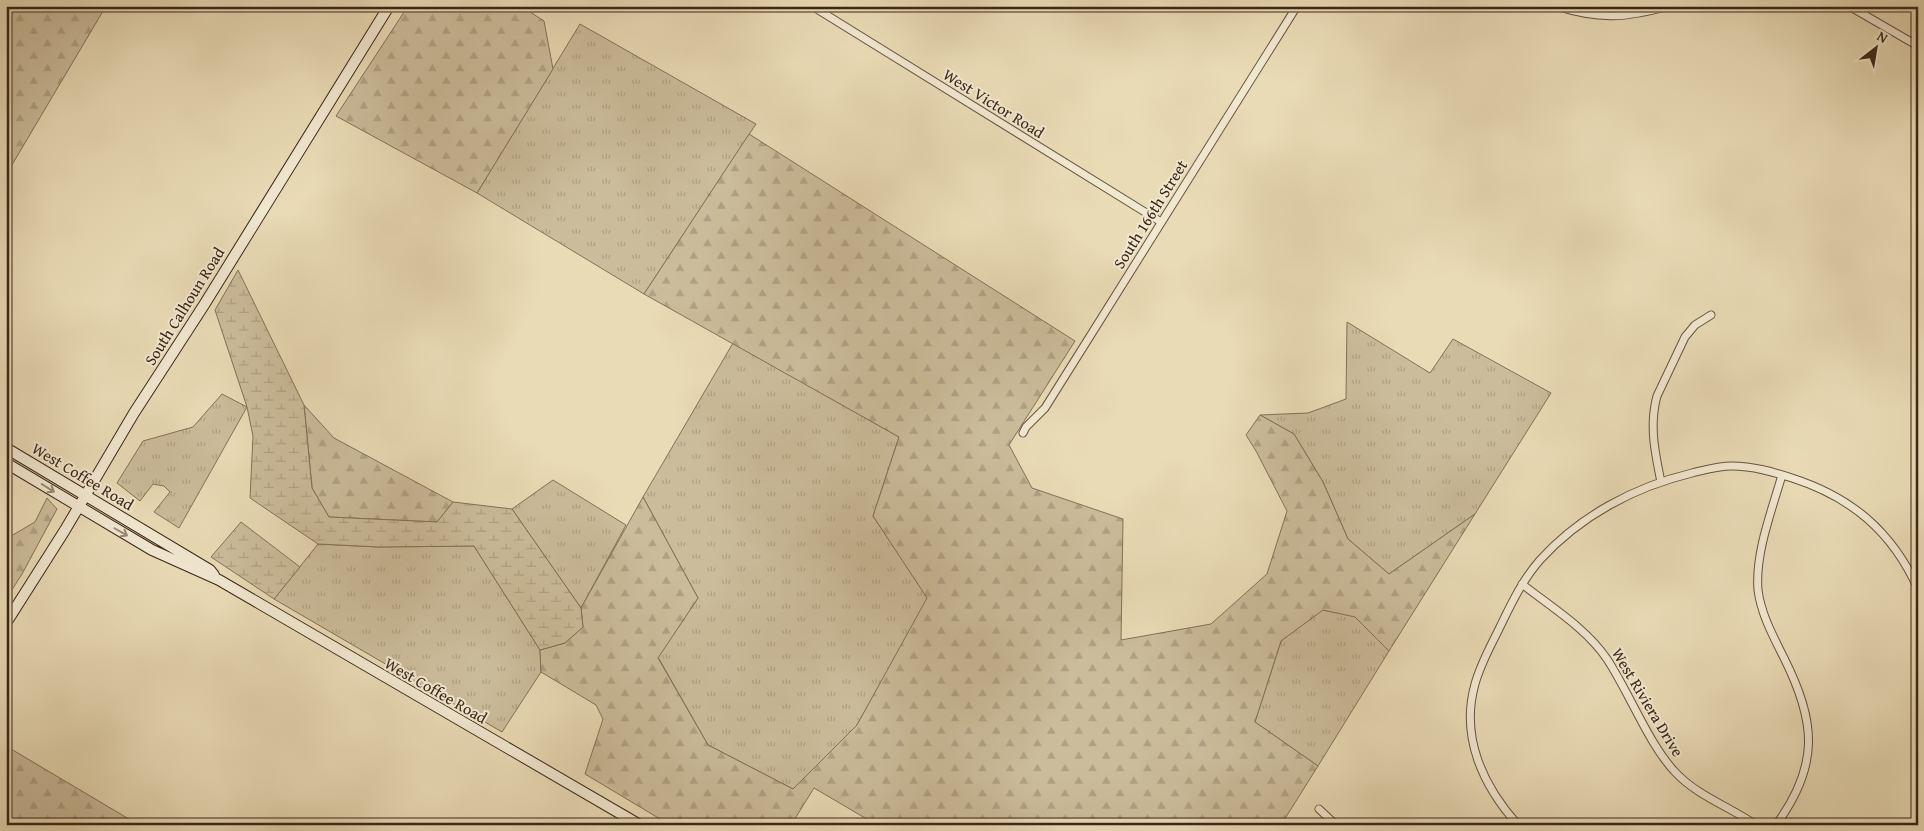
<svg xmlns="http://www.w3.org/2000/svg" width="1924" height="831" font-family="'Gentium Book Plus',serif">
  <style>
    .grass { fill: url(#grass-tufts); stroke: #837158 }
    .forest { fill: url(#forest-firs); stroke: #837158 }
    .wetland { fill: url(#wetland-marsh); stroke: #837158 }
    .lines { fill: none; stroke-linecap: round; stroke-linejoin: round }
    .street-casing { stroke: #66533e; stroke-width: 9 }
    .secondary-casing { stroke: #3b2616; stroke-width: 12 }
    .street { stroke: #f1e8d0; stroke-width: 7 }
    .secondary { stroke: #f1e8d0; stroke-width: 10 }
    .oneway { stroke: #968773 }
    .labels { text-anchor: middle; dominant-baseline: central; stroke-width: 4; stroke-linejoin: round; paint-order: stroke }
    .street-label { font-size: 16px; fill: #3b2616; stroke: #f1e8d0 }
  </style>
  <defs>
    <pattern id="grass-tufts" width="24" height="20" patternUnits="userSpaceOnUse" patternTransform="scale(1.25)"><rect width="24" height="20" fill="#cbbc9b"/><path d="M3 7l-1-3M5 7V3M7 7l1-3M15 17l-1-3M17 17v-4M19 17l1-3" fill="none" stroke="#afa185"/></pattern>
    <pattern id="forest-firs" width="22" height="20" patternUnits="userSpaceOnUse" patternTransform="scale(1.25)"><rect width="22" height="20" fill="#cbbc9b"/><path d="M5 1l3.5 6h-7zM16 11l3.5 6h-7z" fill="#afa185"/></pattern>
    <pattern id="wetland-marsh" width="20" height="14" patternUnits="userSpaceOnUse" patternTransform="scale(1.25)"><rect width="20" height="14" fill="#cbbc9b"/><path d="M1 5h8M5 5V1M11 12h8M15 12V8" fill="none" stroke="#afa185"/></pattern>
  </defs>
  <rect width="100%" height="100%" fill="#e9dbb6"/>
  <filter id="stains"><feTurbulence type="fractalNoise" baseFrequency=".004" numOctaves="4"/><feColorMatrix values="0 0 0 0 .2 0 0 0 0 .09 0 0 0 0 .02 0 0 0 .5 -.17"/></filter>
  <radialGradient id="worn" r=".72"><stop offset=".6" stop-color="#630" stop-opacity="0"/><stop offset="1" stop-color="#630" stop-opacity=".3"/></radialGradient>
  <path class="grass" d="M580,24L756,124L644,294L477,193Z
    M1347,322L1430,373L1453,339L1551,393L1475,514L1389,574L1348,539L1323,482L1294,434L1260,415L1308,413L1346,399Z
    M733,343L899,437L873,516L928,598L857,725L793,789L708,745L658,657L698,598L643,497Z
    M222,394L247,407L179,528L154,512L170,492L164,486L153,484L140,501L117,483L143,441L193,427Z
    M553,480L626,525L581,608L512,509Z
    M318,544L379,547L474,546L540,650L541,672L502,732L274,599Z
    M1322,610L1355,616L1389,651L1318,766L1255,722L1281,641Z"/>
  <path class="forest" d="M6,6H106L6,175Z
    M408,6H521L544,21L553,69L477,193L336,116Z
    M749,134L1075,341L1009,445L1032,488L1123,519L1121,640L1211,624L1267,574L1287,511L1256,451L1246,435L1260,415L1294,434L1323,482L1348,539L1389,574L1475,514L1389,651L1355,617L1323,610L1281,641L1255,722L1318,766L1281,825H877L814,788L791,825H670L585,774L603,719L596,705L541,672L540,650L565,643L583,627L581,608L643,497L698,598L658,658L708,745L793,789L857,725L927,598L873,516L899,437L644,294Z
    M304,405L334,438L453,502L437,522L329,517L312,488Z
    M47,498L57,509L22,574L6,599V539L35,522Z
    M6,746L139,825H6Z"/>
  <path class="wetland" d="M238,270L304,405L312,488L329,517L437,522L453,502L512,509L581,608L583,627L565,643L540,650L474,546L379,547L318,544L250,498L253,436L247,407L215,310Z
    M241,522L300,567L274,599L211,557Z"/>
  <g class="lines">
    <g class="street-casing">
      <path id="street" d="M812,6L1161,222
        M1556,6C1600,20 1625,18 1669,6
        M1849,6L1918,46
        M1023,433L1026,427L1045,408L1297,6
        M1661,482C1655,453 1649,425 1657,396L1685,337L1695,325L1711,315
        M1522,584C1551,607 1586,628 1607,659C1630,694 1649,745 1676,773C1698,796 1730,807 1756,825
        M1319,809L1336,825
        M1518,825C1483,786 1460,737 1475,684C1480,666 1488,651 1496,635C1509,609 1520,583 1540,560C1580,516 1634,487 1692,473C1705,470 1718,466 1732,466C1753,466 1773,472 1792,478C1851,497 1892,531 1918,589
        M1776,825C1820,765 1816,722 1784,658C1773,636 1761,614 1758,590C1755,553 1772,510 1782,475"/>
    </g>
    <g class="secondary-casing">
      <path id="secondary" d="M6,448L210,570L214,575
        M6,463L152,550L219,580L640,825
        M6,623L65,530L134,413L204,305L389,6"/>
    </g>
    <use href="#street" class="street"/>
    <use href="#secondary" class="secondary"/>
  </g>
  <defs><path id="oneway-shaft" d="M-6 0H5M1.5-3L5.5 0L1.5 3" fill="none" stroke-width="1.6" stroke-linecap="round" stroke-linejoin="round" transform="scale(1.25)"/></defs>
  <g class="oneway">
    <use href="#oneway-shaft" transform="translate(48 488) rotate(32)"/>
    <use href="#oneway-shaft" transform="translate(121 532) rotate(30)"/>
  </g>
  <g class="labels">
    <g class="street-label">
      <text transform="translate(994 103) rotate(32)">West Victor Road</text>
      <text transform="translate(1150 214) rotate(-58)">South 166th Street</text>
      <text transform="translate(184 306) rotate(-58)">South Calhoun Road</text>
      <text transform="translate(83 476) rotate(31)">West Coffee Road</text>
      <text transform="translate(436 690) rotate(30)">West Coffee Road</text>
      <text transform="translate(1648 702) rotate(59)">West Riviera Drive</text>
    </g>
  </g>
  <rect width="1924" height="831" fill="none" stroke="#e9dbb6" stroke-width="25"/>
  <rect x="8" y="8" width="1909" height="816" fill="none" stroke="#3b2616" stroke-width="2.5"/>
  <rect x="12" y="12" width="1899" height="806" fill="none" stroke="#3b2616"/>
  <g transform="translate(1876 48) rotate(31)" stroke="#f1e8d0" stroke-width="4" paint-order="stroke">
  <path d="M0-4L9 19L0 12L-9 19Z" fill="#3b2616"/>
  <text y="-8" font-size="14" font-weight="bold" text-anchor="middle" fill="#3b2616">N</text>
  </g>
  <rect width="100%" height="100%" filter="url(#stains)"/>
  <rect width="100%" height="100%" fill="url(#worn)"/>
</svg>
